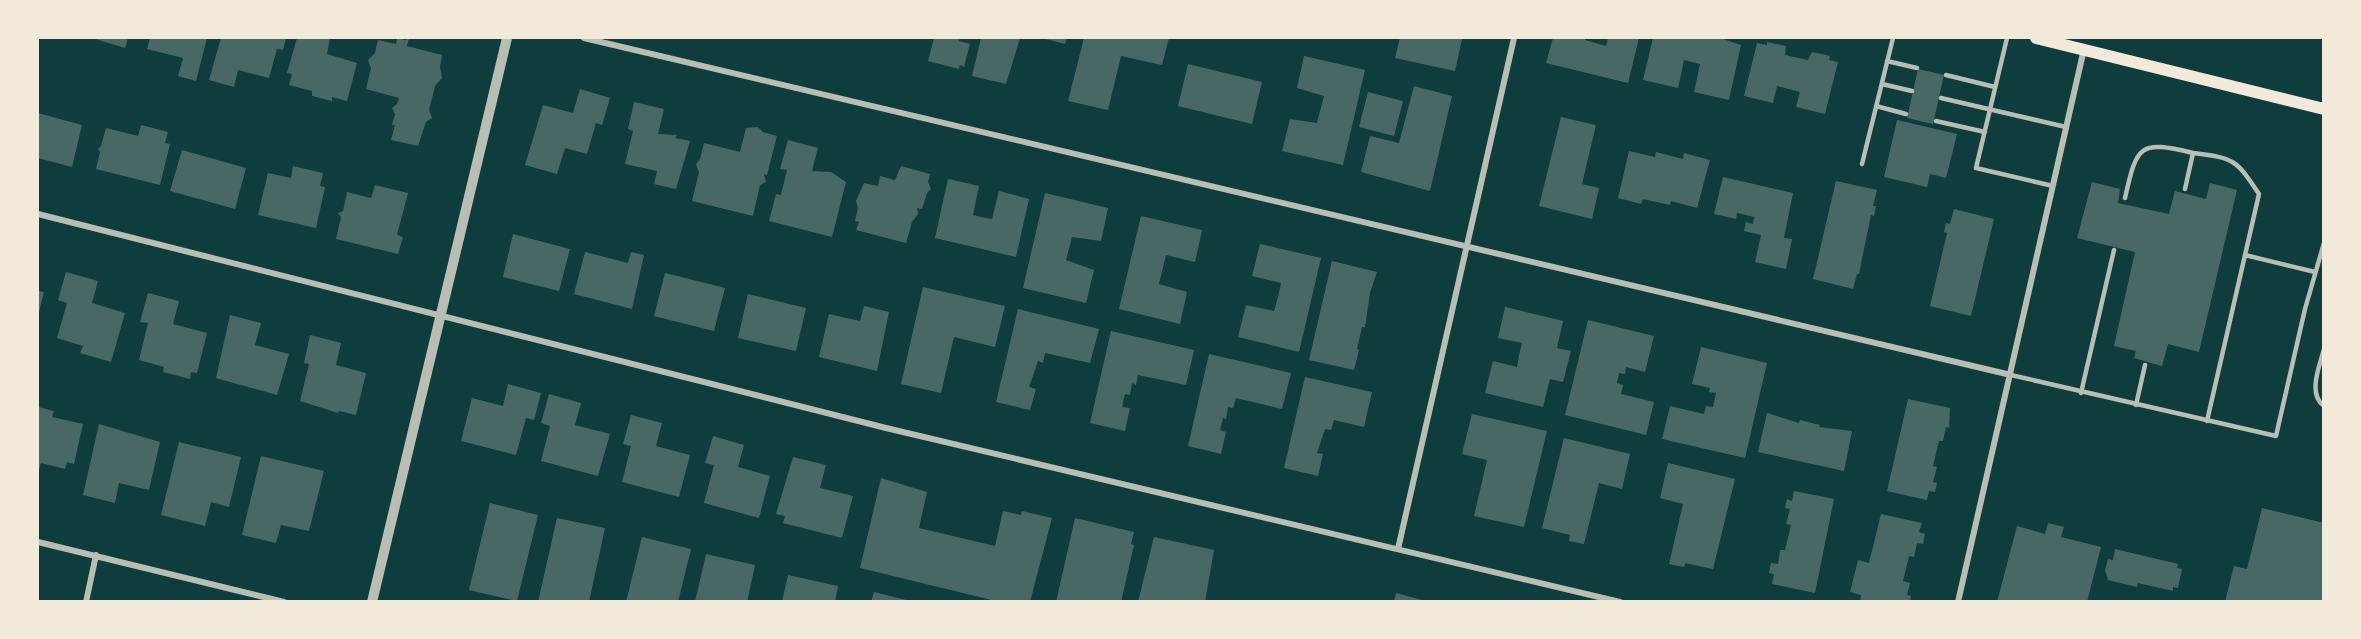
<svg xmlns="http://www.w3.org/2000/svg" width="2361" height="639" font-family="Literata,serif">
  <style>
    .building { fill: #486865 }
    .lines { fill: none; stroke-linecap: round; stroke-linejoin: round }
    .service { stroke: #b8beb3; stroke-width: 4.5 }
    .minor { stroke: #b8beb3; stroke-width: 6 }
    .tertiary { stroke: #b8beb3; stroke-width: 10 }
    .secondary { stroke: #f1e9da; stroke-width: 12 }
  </style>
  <rect width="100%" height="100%" fill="#0f3d3e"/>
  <path class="building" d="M92,38H128L125,48Z
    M150,38H207L196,81L178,76L183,58L147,49Z
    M221,38H286L283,50L277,49L269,78L238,70L234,87L209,80Z
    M297,38H330L327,54L357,63L347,101L332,97V101L312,96V91L289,85L292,74L287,73Z
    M397,38L405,40L409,38L407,46L442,55L440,67L442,78L435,86L429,110L432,118L426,122L418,146L391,140L395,125H392L395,114L392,108L397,104L399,98L366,89L371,68L368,60L375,53L378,40L396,44Z
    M934,38H960L959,41L970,44L964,67L960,65L959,69L928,61Z
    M981,38H1020L1006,84L972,76Z
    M1042,38H1067L1065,44Z
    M1084,38H1169L1162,65L1121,56L1108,110L1068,101Z
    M1400,38L1462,39L1455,71L1395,58Z
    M1553,38H1585V40L1606,46L1608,38H1639L1628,83L1546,63Z
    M1653,38H1720L1741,45L1729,100L1694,92L1700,64L1684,60L1678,88L1643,80Z
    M1767,42L1786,46L1785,55L1808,60L1812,52L1830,56L1829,60L1838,62L1825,114L1796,107L1800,92L1777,86L1773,103L1744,96L1757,43L1767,45Z
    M1304,56L1365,70L1343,165L1282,151L1290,119L1317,123L1324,96L1297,88Z
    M1188,64L1262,82L1252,124L1178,106Z
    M1918,69L1944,75L1933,124L1907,118Z
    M1414,86L1452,96L1430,191L1361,172L1370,136L1399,143Z
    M580,89L610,98L602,125L596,123L587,154L565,148L557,174L525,165L543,105L573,113Z
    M1368,92L1403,101L1394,136L1359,127Z
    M634,102L664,109L658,134L677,135L675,138L690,141L676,189L654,184L657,171L625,164L633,131L628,129Z
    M38,113L82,125L72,167L38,158Z
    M1561,117L1596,125L1582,184L1599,188L1592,219L1539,206Z
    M1897,120L1957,134L1946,178L1930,174L1927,187L1884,177Z
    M141,125L168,132L165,143L170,144L160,185L96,169L100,152L98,149L101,146L106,128L138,136Z
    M758,127L763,132L777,136L767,175L764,174L766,182L760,185L753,216L692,201L699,172L696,164L700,159L704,143L740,152L746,128Z
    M788,140L818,148L812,171L831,172L846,182L832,237L769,221L776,194L781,195L787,170L780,169Z
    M182,150L246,168L235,209L170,191Z
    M1629,151L1655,157L1656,152L1683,159L1684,153L1710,160L1697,208L1671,201L1670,205L1643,199L1641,204L1618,198Z
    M293,166L323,173L320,186L325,187L316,228L258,215L268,173L291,178Z
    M901,166L930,174L928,182L931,189L927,193L922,209L917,208L918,214L912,222L906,243L856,230L859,222L855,221L858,208L856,201L864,183L878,186L880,176L895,180Z
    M1723,177L1793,193L1784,238L1792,239L1786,269L1755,262L1761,235L1744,231L1746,222L1753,224L1754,217L1737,213L1736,219L1714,214Z
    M948,179L979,186L973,215L981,217L992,219L999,191L1029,199L1016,257L935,238Z
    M1836,181L1877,190L1873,206H1876L1874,216L1871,215L1859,274H1857L1853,289L1813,279Z
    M2092,182L2120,189L2118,203L2169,214L2175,191L2206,199L2210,183L2237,190L2199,352L2168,344L2162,366L2134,358L2136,351L2114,346L2135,252L2077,238Z
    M375,185L408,193L397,235L403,237L398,254L336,239L341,217L338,213L343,211L347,192L371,198Z
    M1045,193L1108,208L1101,241L1072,237L1066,260L1094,270L1086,303L1023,288Z
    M1954,209L1994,219L1971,316L1930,306L1947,233L1944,232L1946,223L1950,224Z
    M1141,216L1202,230L1195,262L1166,255L1159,284L1187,292L1180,324L1119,309Z
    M513,234L570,249L559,291L503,277Z
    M1260,244L1321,258L1299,352L1238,337L1246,305L1274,311L1278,297L1281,283L1252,276Z
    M585,252L628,263L631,252L644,255L632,309L574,294Z
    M1332,261L1377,272L1370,293L1365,327H1362L1357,349L1359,350L1354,370L1309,360Z
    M66,272L98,281L92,303L125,313L111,362L80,353L83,346L57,338L67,303L58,300Z
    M665,273L725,288L714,331L654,316Z
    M923,287L1005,306L995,347L954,337L941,393L901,384Z
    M38,291L44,292L38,316Z
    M148,293L179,301L173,324L207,333L197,373L191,372L190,379L163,372L164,367L139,360L148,323L140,322Z
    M748,294L806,308L796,351L738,338Z
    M864,306L889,312L877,371L819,357L829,314L860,321Z
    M1505,307L1563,321L1557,348L1571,351L1567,366L1563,382L1550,379L1543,407L1485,393L1493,361L1517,367L1519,355L1522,343L1498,338Z
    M1018,309L1099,329L1090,363L1045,353L1043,363L1038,361L1029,387L1036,389L1030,410L996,402Z
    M230,315L261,323L255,345L289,354L277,395L216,378Z
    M1588,320L1654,336L1645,372L1626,367L1625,374L1619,373L1617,383L1623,385L1621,394L1654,402L1646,435L1565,415Z
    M1111,331L1194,350L1186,385L1138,375L1136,385L1132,383L1130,395L1125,394L1122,407L1130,408L1125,431L1090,423Z
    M310,335L341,343L336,365L366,373L356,415L339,411L338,413L300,401L309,364L304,363Z
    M1701,347L1767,363L1745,458L1662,439L1670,406L1704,414L1706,406L1713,407L1716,393L1709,392L1710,388L1692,384Z
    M1209,354L1291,373L1282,409L1236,398L1233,408L1228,407L1226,419L1223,418L1220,430L1226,432L1221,454L1188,446Z
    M1305,377L1372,392L1364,427L1334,420L1331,430L1325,429L1317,453L1323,454L1318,476L1284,468Z
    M508,384L541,393L534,420L526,418L516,455L461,441L472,398L503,406Z
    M549,394L581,403L575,425L610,434L598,476L541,461L550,426L541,423Z
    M1908,399L1950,408L1949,428L1946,427L1943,441H1939L1933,466L1937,467L1933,482L1937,483L1935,492L1929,491L1927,500L1887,491Z
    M38,407L54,411L52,417L83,424L74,464L67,462L65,469L41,463L38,473Z
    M1767,413L1799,423L1800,420L1820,425L1819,427L1852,431L1844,471L1758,452Z
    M1472,414L1547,431L1524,527L1474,516L1487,460L1462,454Z
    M631,415L662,423L656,446L690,455L679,497L622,482L631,446L623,444Z
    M99,424L160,442L149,490L119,483L115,503L83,495Z
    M713,436L744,445L738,467L770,476L759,518L704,503L714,465L705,463Z
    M1564,438L1630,454L1622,489L1599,483L1584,544L1569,541L1570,535L1542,528Z
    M179,442L241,457L229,507L211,502L205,526L161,515Z
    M261,456L324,471L309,531L281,525L276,543L242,535Z
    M793,457L826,465L820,488L853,496L842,538L783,523L785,516L776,514Z
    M1668,463L1735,479L1713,569L1685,563L1684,567L1669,564L1683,504L1660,498Z
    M881,478L927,492L919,528L995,546L1003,511L1021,515L1022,511L1052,518L1030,602H1000L860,568Z
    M1794,491L1834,499L1815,593L1772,584L1774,574L1769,573L1771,563L1778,564L1780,550H1785L1791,525L1786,524L1790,509L1785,508L1787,499L1792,501Z
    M490,503L538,515L517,601L469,590Z
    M2262,508L2324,523V602H2225L2234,566L2247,569Z
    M1881,514L1922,523L1919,532L1925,534L1923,544L1917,543L1914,557L1909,556L1903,581L1910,583L1907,595L1911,596L1910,602H1860L1861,595L1850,592L1858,560L1869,563Z
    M557,518L605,528L589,602H538Z
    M1075,518L1134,532L1131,544L1134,545L1121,602H1056Z
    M2048,523L2064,527L2061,537L2101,547L2087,602H1997L2017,526L2045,534Z
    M642,537L691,549L678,602H626Z
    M1154,537L1214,550L1205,602H1138Z
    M2115,549L2178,564L2177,568L2182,569L2178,588L2173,587V591L2138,583L2137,587L2108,580L2105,570L2108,559L2113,560Z
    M706,554L755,565L747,602H695Z
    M788,575L838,586L835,602H782Z
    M874,592L910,601V602H871Z
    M1396,593L1426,601V602H1394Z"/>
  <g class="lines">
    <path class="service" d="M2007,38L1976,168L2053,186
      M1887,61L1917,68
      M1946,75L1995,87
      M1882,84L1912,91
      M1941,98L2066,127
      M1876,106L1906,114
      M1936,121L1985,132
      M2193,153C2234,158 2236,159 2259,194L2207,421
      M1862,164L1893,38
      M2125,198C2137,145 2139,140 2193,153L2185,189
      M2245,255L2315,272
      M2324,349C2320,365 2307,394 2324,406
      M2011,375L2276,436L2305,309L2324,243
      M2081,393L2114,250
      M2136,405L2145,365"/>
    <path class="minor" d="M584,38L2011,375
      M38,214L886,428L1620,602
      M38,542L284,602
      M1398,549L1514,38
      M86,602L96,555
      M1958,602L2084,49"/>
    <path class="tertiary" d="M372,602L507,38"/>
    <path class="secondary" d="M2036,38L2324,109"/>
  </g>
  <rect width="2361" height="639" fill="none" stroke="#f1e9da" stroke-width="78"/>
</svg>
